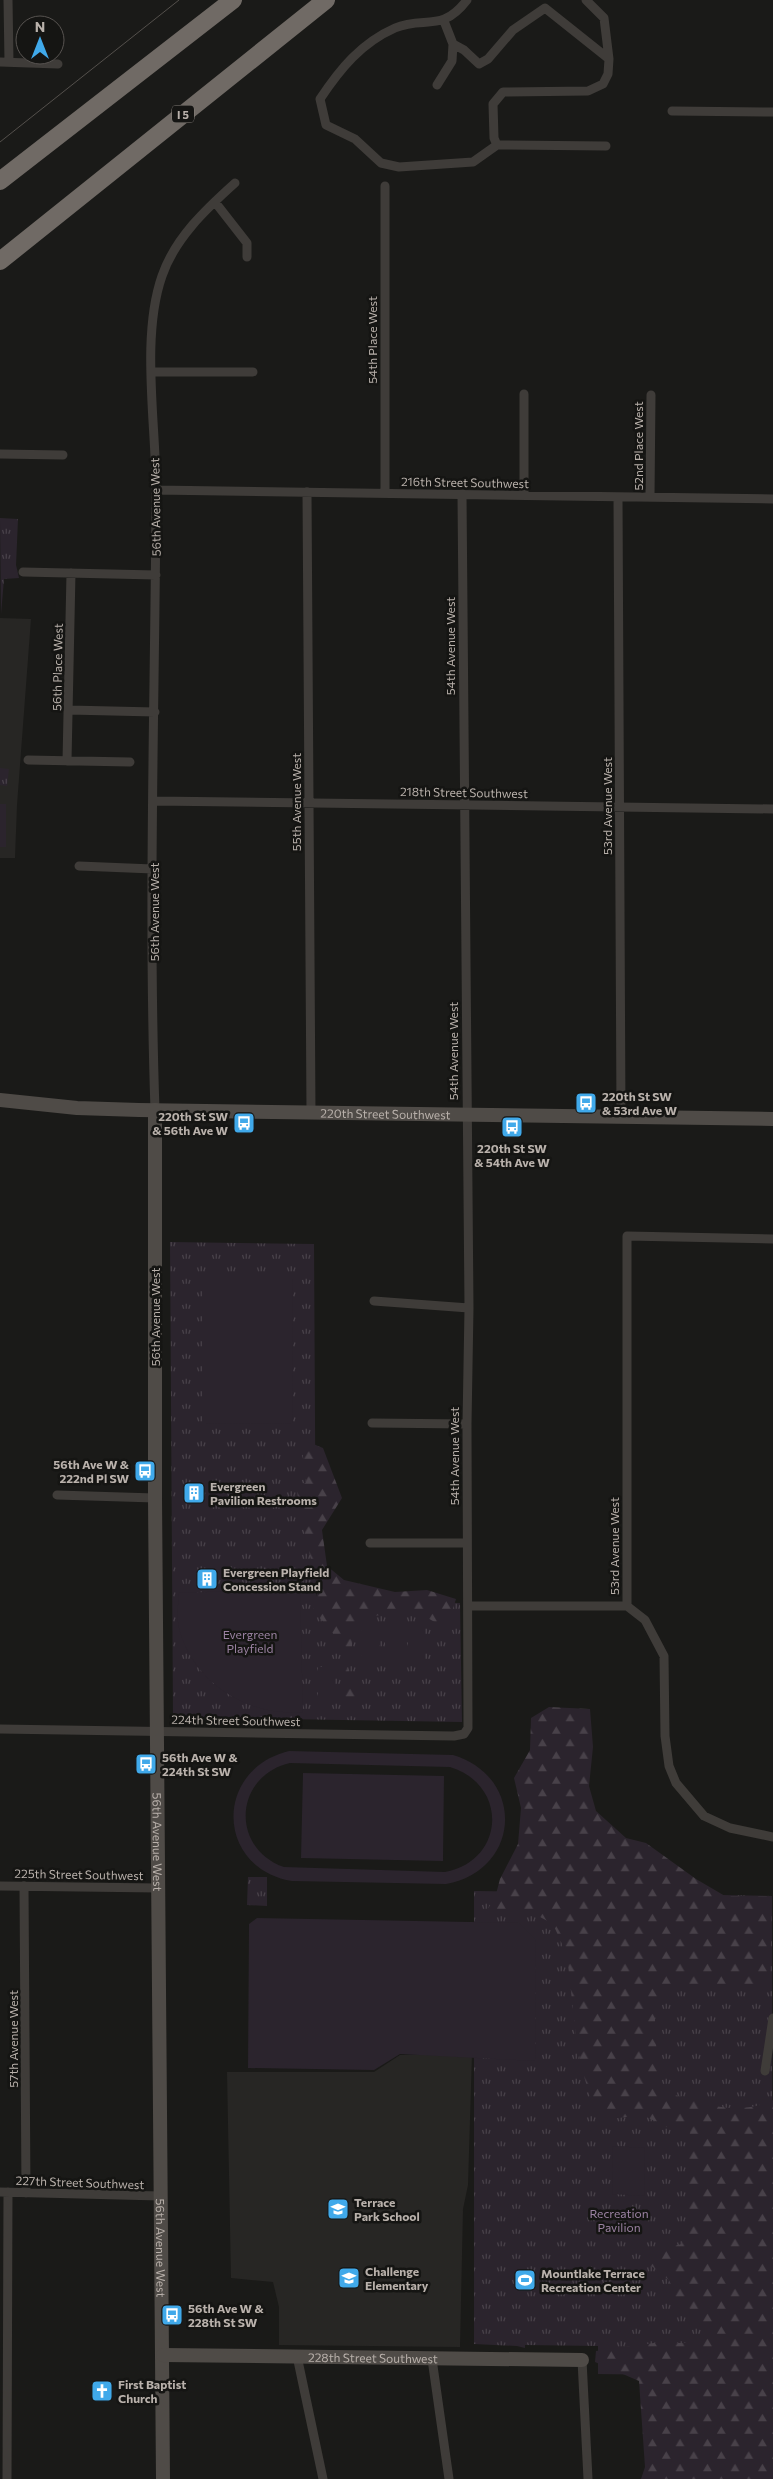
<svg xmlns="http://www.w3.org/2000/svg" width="773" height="2479" font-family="Commissioner,sans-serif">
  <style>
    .built { fill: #272624 }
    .grass { fill: url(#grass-tufts) }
    .forest { fill: url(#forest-firs) }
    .garden { fill: #2b242d; fill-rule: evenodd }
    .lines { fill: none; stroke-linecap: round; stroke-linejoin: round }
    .street { stroke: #3f3c39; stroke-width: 9 }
    .secondary { stroke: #4f4b47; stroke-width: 14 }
    .highway { stroke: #706a65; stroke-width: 18 }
    .tram { stroke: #54504c; stroke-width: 1 }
    .labels { text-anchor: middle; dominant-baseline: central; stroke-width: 5; stroke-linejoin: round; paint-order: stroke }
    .shield { fill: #151513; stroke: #88827d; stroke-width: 1 }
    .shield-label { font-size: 11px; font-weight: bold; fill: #b9b1ab }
    .street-label { font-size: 12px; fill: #b9b1ab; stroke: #151513 }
    .poi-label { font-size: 12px; font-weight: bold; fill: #b9b1ab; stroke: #151513; text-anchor: start }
    .park-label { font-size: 12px; fill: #9c83a3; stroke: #151513 }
  </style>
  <defs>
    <pattern id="grass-tufts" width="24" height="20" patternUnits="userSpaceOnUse" patternTransform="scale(1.25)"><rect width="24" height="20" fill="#2b242d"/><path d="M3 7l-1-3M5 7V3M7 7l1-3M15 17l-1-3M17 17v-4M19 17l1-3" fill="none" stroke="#484149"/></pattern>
    <pattern id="forest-firs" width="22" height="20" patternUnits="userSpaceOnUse" patternTransform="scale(1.25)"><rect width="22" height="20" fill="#2b242d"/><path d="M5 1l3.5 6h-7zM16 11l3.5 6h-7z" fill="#484149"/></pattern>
  </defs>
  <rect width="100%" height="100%" fill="#1a1a18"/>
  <path class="built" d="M0,618L31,619L17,805L15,858H0Z
    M472,2054L468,2185L463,2209L460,2347L279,2345V2307L273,2282L231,2278L227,2072H374L400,2055Z"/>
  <path class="grass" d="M0,518L18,519L16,565L19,578L4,579L1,614Z
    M0,768L9,769L7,786L0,785Z
    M170,1242L314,1244L316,1600L460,1603L462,1722L173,1717Z
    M248,1877H267V1906L247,1905Z
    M474,1891L772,1896L773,2479L668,2375L598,2374V2346L525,2345V2348L517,2346L474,2344Z"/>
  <path class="forest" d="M301,1439L323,1448L342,1498L322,1530L327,1566L344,1580L395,1592L427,1590L456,1599L449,1621L440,1625L417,1612L371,1616L354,1624L351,1654L313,1610L318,1588L301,1519L296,1484L306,1483Z
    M344,1664L356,1682L357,1707L341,1704Z
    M549,1707L590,1709L593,1747L589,1786L596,1811L626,1838L646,1843L696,1879L725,1896H772L770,1988L681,1984L655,2001V2033L661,2090C696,2102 737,2118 773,2100V2479H641L645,2467L639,2381L595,2362L596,2351L654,2343H695L707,2333L695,2313L672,2294L669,2280L649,2264L653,2251L682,2244L686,2220L690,2129L666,2127L643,2115L610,2119L590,2096L583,2073L577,2046L567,1955L553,1924L529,1911L487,1910L495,1898L500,1879L518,1844L521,1808L514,1778L530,1750L531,1718Z"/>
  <path class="garden" d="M0,804H6V847H0Z
    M202,1278H292L293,1423L202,1424Z
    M294,1589L300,1595L303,1712C250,1717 196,1685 180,1632C176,1619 178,1606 179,1593Z
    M385,1625H402V1662H385Z
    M362,1626H379V1662H362Z
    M408,1626H425V1663H408Z
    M318,1667H335V1704H318Z
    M289,1751L453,1755C526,1777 521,1870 446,1884L292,1881C215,1868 214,1769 289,1751ZM290,1763L450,1767C509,1785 505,1861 445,1872L284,1867C230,1848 234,1776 290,1763Z
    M303,1773L444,1776L443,1861L301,1858Z
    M257,1918L519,1923L536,1940L535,2061L400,2054L374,2070L248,2068L249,1924Z
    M613,2146L645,2148L644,2196L612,2194Z"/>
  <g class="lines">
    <path class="street" d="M8,0L9,62
      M467,0C441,34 424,15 395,28C361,43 340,69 320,99L326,125L355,139L381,163L399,167L473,162L497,145
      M586,0L604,18L609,59L608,74L603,84L588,91L503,92L493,104L494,138L497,145L606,146
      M444,21L453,44L464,50L479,64L488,59L513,30L545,8L609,59
      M0,62L58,64
      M437,85L452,61L453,44
      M672,111L773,112
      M385,186V493
      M215,202L247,243V257
      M152,372H253
      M524,394V495
      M0,454L63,455
      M156,490L773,499
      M307,492L311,1112
      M618,497L621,1116
      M650,497L651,395
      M23,572L156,575
      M69,710L155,712
      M28,760L130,762
      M67,761L71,573
      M154,801L773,809
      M79,866L153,869
      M155,1110C148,905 155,700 156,496C157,429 140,339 162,276C175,238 206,209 235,183
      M773,1239L627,1236V1606L645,1620L664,1656L665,1736L669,1766L676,1783L704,1816L730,1828L773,1837
      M374,1301L469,1308
      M372,1423L467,1424
      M57,1495L155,1498
      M370,1543H467
      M468,1606H627
      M0,1729L454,1736L464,1734L468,1728L467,1424L469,1308L462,494
      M0,1886L158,1888
      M24,1886L26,2193
      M765,2071L773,2018
      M0,2192L160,2196
      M297,2356L323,2479
      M432,2359L449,2479
      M582,2360L588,2479
      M7,2479L8,2192"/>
    <g class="secondary">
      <path id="s1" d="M0,1100L77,1108L139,1110L773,1119"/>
      <path id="s2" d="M155,1110V1498L163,2479"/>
      <path id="s3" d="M163,2355L582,2360"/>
    </g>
    <path class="highway" d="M0,181L233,0
      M0,261L326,0"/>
    <path class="tram" d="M0,142L179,0"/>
  </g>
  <defs>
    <g id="bus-square" transform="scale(1.125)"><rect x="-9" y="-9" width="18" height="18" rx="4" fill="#40a9ea" stroke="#151513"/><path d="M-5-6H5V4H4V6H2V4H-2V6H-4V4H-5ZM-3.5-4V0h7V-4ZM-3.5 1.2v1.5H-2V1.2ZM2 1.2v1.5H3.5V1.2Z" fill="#fff"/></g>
    <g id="building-square" transform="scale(1.125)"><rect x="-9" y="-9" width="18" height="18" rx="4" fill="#40a9ea" stroke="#151513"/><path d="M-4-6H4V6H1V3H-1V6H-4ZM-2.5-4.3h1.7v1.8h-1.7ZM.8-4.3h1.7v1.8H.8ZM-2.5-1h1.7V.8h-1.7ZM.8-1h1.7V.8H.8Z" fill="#fff"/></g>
    <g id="school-square" transform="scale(1.125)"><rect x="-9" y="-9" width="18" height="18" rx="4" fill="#40a9ea" stroke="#151513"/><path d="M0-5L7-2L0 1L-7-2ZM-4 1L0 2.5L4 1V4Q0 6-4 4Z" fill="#fff"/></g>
    <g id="stadium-square" transform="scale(1.125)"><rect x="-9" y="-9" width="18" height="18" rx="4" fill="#40a9ea" stroke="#151513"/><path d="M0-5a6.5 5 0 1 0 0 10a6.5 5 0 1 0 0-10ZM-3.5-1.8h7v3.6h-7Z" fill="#fff"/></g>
    <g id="church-square" transform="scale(1.125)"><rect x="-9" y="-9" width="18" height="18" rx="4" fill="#40a9ea" stroke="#151513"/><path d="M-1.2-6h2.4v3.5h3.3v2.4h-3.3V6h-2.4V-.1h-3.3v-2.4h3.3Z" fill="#fff"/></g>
  </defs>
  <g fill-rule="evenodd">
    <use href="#bus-square" x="586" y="1103"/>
    <use href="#bus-square" x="244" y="1123"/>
    <use href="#bus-square" x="512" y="1127"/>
    <use href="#bus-square" x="145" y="1471"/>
    <use href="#building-square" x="194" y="1493"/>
    <use href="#building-square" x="207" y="1579"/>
    <use href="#bus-square" x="146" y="1764"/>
    <use href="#school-square" x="338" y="2209"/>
    <use href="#school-square" x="349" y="2278"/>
    <use href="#stadium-square" x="525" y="2280"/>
    <use href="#bus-square" x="172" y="2315"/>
    <use href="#church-square" x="102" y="2391"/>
  </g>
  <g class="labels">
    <rect class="shield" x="172" y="105.5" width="22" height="17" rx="4"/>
    <g class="shield-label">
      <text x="183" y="114">I 5</text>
    </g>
    <g class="street-label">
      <text transform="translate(372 340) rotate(-90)">54th Place West</text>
      <text transform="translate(638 446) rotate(-90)">52nd Place West</text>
      <text transform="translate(465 482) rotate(1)">216th Street Southwest</text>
      <text transform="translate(155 507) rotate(-91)">56th Avenue West</text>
      <text transform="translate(450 646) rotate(-90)">54th Avenue West</text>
      <text transform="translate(57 667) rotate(-89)">56th Place West</text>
      <text transform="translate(464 792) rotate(1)">218th Street Southwest</text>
      <text transform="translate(296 802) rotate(-90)">55th Avenue West</text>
      <text transform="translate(607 806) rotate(-90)">53rd Avenue West</text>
      <text transform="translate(154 912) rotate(-90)">56th Avenue West</text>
      <text transform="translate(453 1051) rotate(-90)">54th Avenue West</text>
      <text stroke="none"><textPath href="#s1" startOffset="386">220th Street Southwest</textPath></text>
      <text transform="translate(155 1317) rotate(-90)">56th Avenue West</text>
      <text transform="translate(454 1456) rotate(-90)">54th Avenue West</text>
      <text transform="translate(614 1546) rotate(-90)">53rd Avenue West</text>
      <text transform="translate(236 1720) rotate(1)">224th Street Southwest</text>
      <text stroke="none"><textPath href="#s2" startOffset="732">56th Avenue West</textPath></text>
      <text transform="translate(79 1874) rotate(1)">225th Street Southwest</text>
      <text transform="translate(13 2039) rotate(-90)">57th Avenue West</text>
      <text transform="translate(80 2182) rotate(2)">227th Street Southwest</text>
      <text stroke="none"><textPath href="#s2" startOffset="1138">56th Avenue West</textPath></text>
      <text stroke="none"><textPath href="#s3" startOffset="210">228th Street Southwest</textPath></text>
    </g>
    <g class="poi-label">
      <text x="602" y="1096">220th St SW<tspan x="602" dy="14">&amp; 53rd Ave W</tspan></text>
      <text x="228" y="1116" text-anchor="end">220th St SW<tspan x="228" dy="14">&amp; 56th Ave W</tspan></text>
      <text x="512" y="1148" text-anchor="middle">220th St SW<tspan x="512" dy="14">&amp; 54th Ave W</tspan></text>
      <text x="129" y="1464" text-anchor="end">56th Ave W &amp;<tspan x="129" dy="14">222nd Pl SW</tspan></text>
      <text x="210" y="1486">Evergreen<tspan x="210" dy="14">Pavilion Restrooms</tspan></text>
      <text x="223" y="1572">Evergreen Playfield<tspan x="223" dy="14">Concession Stand</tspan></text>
      <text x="162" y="1757">56th Ave W &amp;<tspan x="162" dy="14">224th St SW</tspan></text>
      <text x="354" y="2202">Terrace<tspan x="354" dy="14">Park School</tspan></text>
      <text x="365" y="2271">Challenge<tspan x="365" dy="14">Elementary</tspan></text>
      <text x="541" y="2273">Mountlake Terrace<tspan x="541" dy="14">Recreation Center</tspan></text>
      <text x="188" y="2308">56th Ave W &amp;<tspan x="188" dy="14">228th St SW</tspan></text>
      <text x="118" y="2384">First Baptist<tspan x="118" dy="14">Church</tspan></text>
    </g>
    <g class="park-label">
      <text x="250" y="1634">Evergreen<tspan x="250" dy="14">Playfield</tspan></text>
      <text x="619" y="2213">Recreation<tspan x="619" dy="14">Pavilion</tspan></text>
    </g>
  </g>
  <g transform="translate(40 40)"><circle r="24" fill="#151513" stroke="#575350"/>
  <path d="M0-4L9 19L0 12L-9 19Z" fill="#40a9ea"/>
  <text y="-8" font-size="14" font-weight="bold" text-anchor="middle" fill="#b9b1ab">N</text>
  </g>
</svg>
